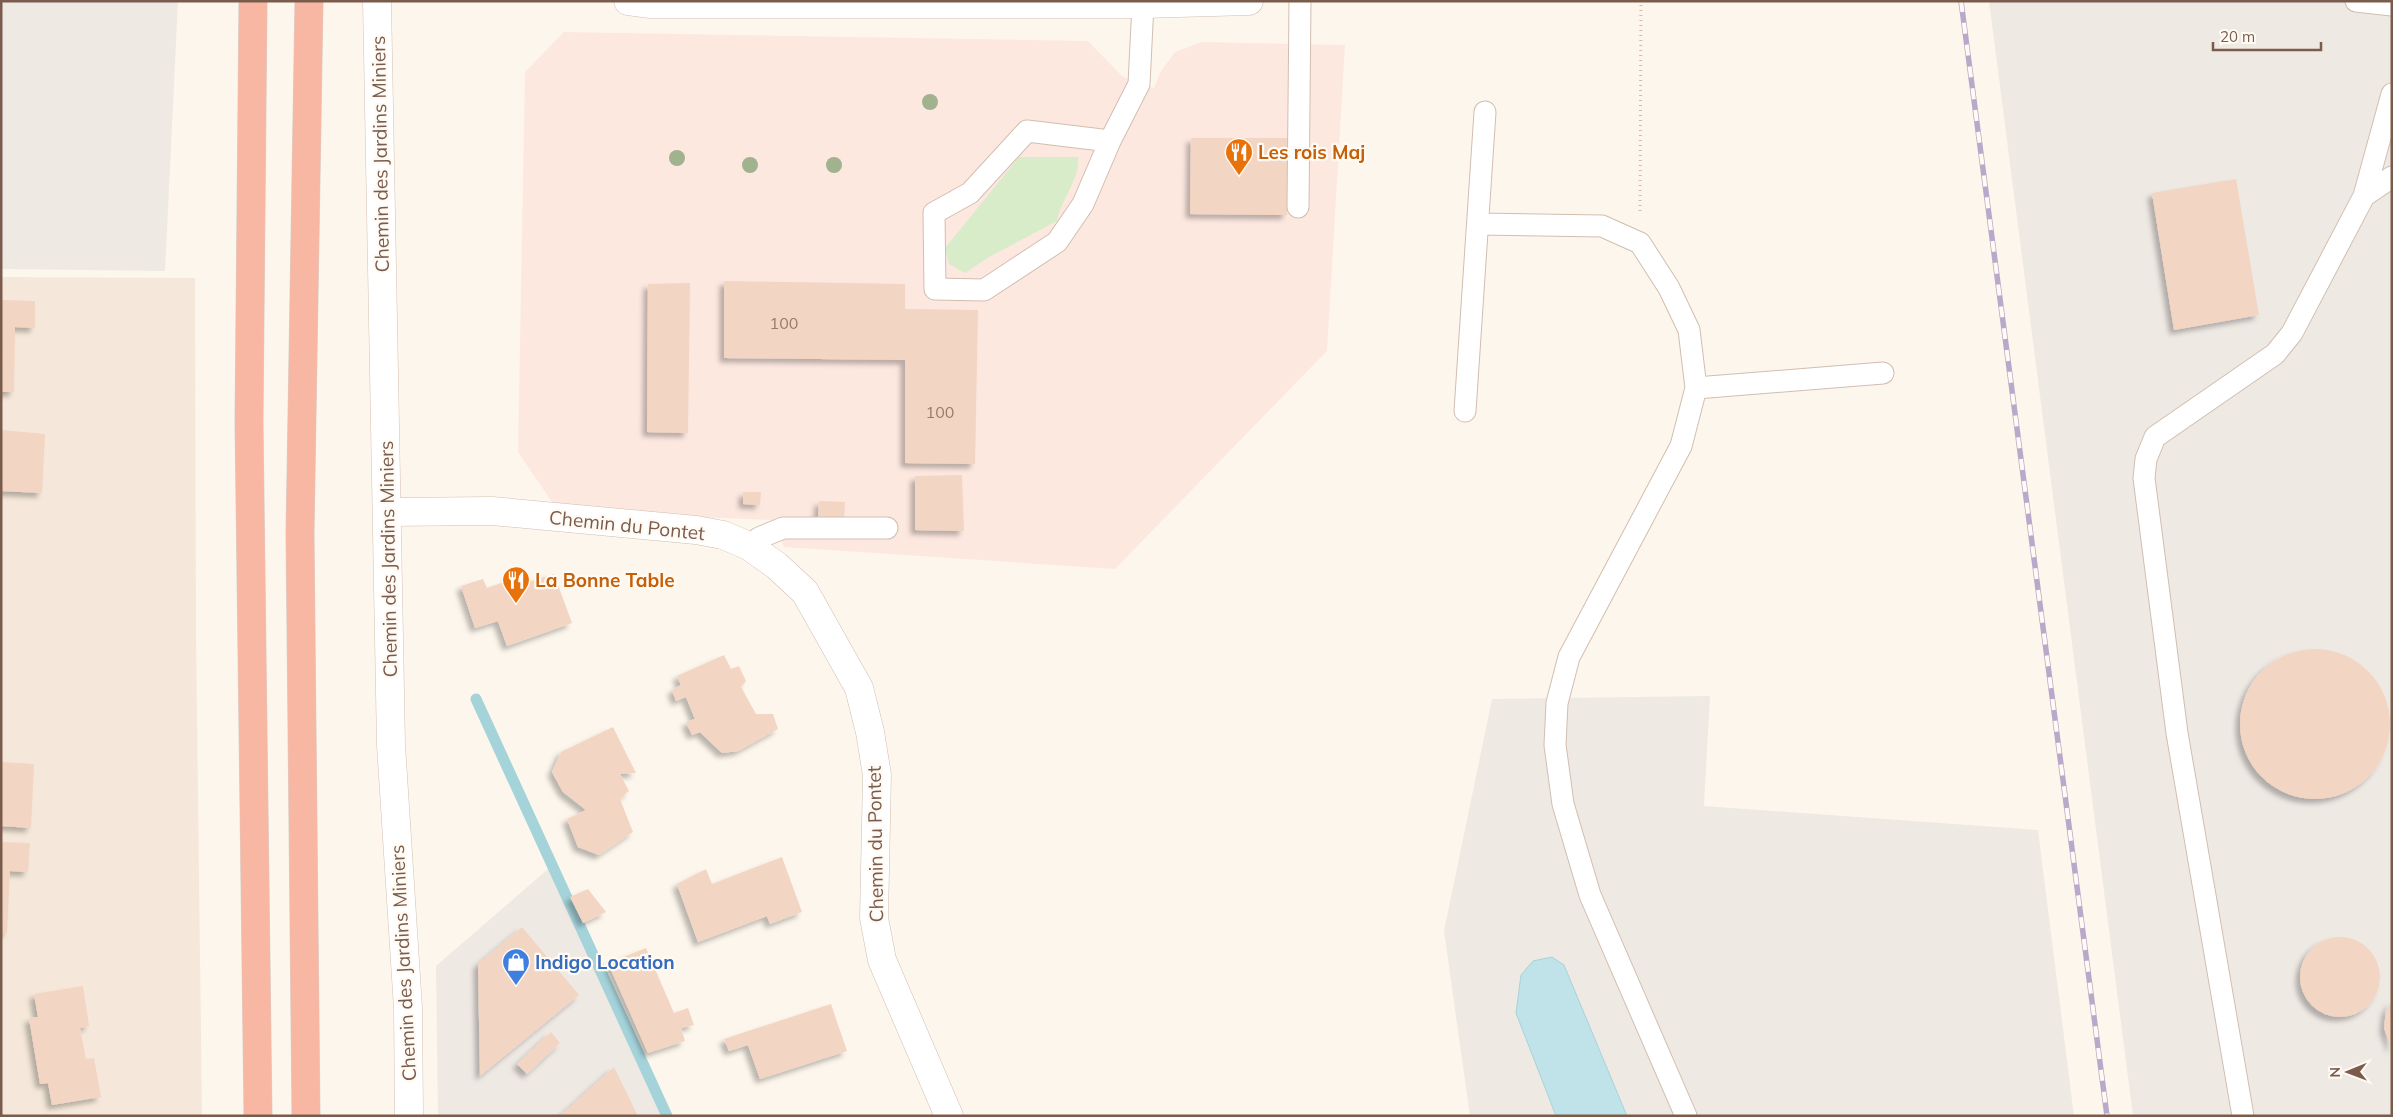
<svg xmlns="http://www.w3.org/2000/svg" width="2393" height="1117" font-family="Mulish,sans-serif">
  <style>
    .residential { fill: #f5e8da }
    .commercial { fill: #fde8e0 }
    .industrial { fill: #efe9e4 }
    .green { fill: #d8ecc9 }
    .water { fill: #bfe3e8; stroke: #a5d3da }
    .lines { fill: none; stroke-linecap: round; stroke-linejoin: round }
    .stream { stroke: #a5d3da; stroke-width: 11 }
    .building { fill: #f3d5c3; filter: url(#shadow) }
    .lane-casing { stroke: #d1beb0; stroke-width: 23 }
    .street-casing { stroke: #d1beb0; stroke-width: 29 }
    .secondary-casing { stroke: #d6c0b0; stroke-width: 29 }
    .highway-casing { stroke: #dad1cd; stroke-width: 29 }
    .path { stroke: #d9b8a5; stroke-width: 3; stroke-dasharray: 1 4; stroke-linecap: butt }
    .lane { stroke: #fff; stroke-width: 21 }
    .street { stroke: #fff; stroke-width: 28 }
    .secondary { stroke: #fff; stroke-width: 28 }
    .highway { stroke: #f7b7a3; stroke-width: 28 }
    .rail-casing { stroke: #b9a8c9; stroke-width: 5.5 }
    .rail { stroke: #fffaf3; stroke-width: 4; stroke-dasharray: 11; stroke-linecap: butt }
    .tree { fill: #a0b28e }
    .labels { text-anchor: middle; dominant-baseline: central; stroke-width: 4.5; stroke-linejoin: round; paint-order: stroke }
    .number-label { font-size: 16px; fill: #987a6a }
    .food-label { font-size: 19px; font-weight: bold; fill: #c56008; stroke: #fffaf3; text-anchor: start }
    .street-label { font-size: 19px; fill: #7a5c4d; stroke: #fffaf3 }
    .shop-label { font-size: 19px; font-weight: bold; fill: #366cbe; stroke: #fffaf3; text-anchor: start }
  </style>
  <defs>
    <filter id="shadow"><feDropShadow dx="-4.5" dy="4.5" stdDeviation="2.5" flood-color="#0004"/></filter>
  </defs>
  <rect width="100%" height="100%" fill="#fdf6ec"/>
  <path class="residential" d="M1,277L195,278L196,634L202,1116H1Z"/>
  <path class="commercial" d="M564,32L1088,41L1122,76L1139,84L1154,88L1161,71L1175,52L1202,42L1345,45L1327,351L1115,569L784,547L772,520L558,511L518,452L525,72Z"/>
  <path class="industrial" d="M1,1H178L165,271L1,269Z
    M1989,1H2392V1116H2133Z
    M1710,696L1704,806L2038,830L2074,1116H1470L1444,931L1492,699Z
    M548,869L666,1116H438L436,966Z"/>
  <path class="green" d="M1019,157H1078C1080,181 1061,198 1057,221L989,257L965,273L949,264L945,248Z"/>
  <path class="water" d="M1552,957L1564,965L1627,1116H1556L1516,1013L1521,975L1533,961Z"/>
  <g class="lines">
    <path class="stream" d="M476,699L667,1116"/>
  </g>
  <path class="building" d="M1191,138H1288L1287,215L1190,214Z
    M2236,179L2259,315L2174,330L2152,193Z
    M724,281L905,284V309L978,310L975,464L905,463V360L724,358Z
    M690,283L688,433L647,432L648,284Z
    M1,300L35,301V328L15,327L14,392H1Z
    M1,430L45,434L42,493L1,491Z
    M962,475L964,531L915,530V476Z
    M743,492H761L760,505L743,504Z
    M819,501L845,502L844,518L818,517Z
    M554,574L572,623L507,646L498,621L475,628L461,586L483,579L487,588L513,579L515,586Z
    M2240 724a75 75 0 1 1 150 0a75 75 0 1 1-150 0Z
    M724,655L731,669L739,666L746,681L741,687L756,714H773L778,729L738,751L722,753L700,732L692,735L686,722L695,719L686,697L676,701L672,690L681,685L677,676Z
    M613,727L636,773L620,774L629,791L620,799L633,832L599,855L578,847L567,819L586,810L563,792L552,772L561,752Z
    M1,762L34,764L31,828L1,826Z
    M1,842L30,843L28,872L10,871L7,933H1Z
    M782,857L802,912L770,924L767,916L698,942L677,884L706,869L712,884Z
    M588,889L606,912L583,923L570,897Z
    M522,927L579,995L480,1076L478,964Z
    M2300 977a40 40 0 1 1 80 0a40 40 0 1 1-80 0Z
    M646,948L674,1013L688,1008L694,1025L681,1028L685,1041L648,1053L608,963Z
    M83,986L89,1026L80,1028L86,1059L94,1058L101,1097L52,1105L48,1083L40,1084L29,1018L38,1017L34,994Z
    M2392,1000V1050L2384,1028L2386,1011Z
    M831,1004L847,1051L760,1079L748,1045L729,1051L724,1039Z
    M551,1032L560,1043L527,1074L517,1064Z
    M614,1067L638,1116H560Z"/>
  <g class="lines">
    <g class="lane-casing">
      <path id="lane" d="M2356,1L2392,5
        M1110,141L1027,131L970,193L934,213L935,289L984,290L1057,242L1083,204L1110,141L1139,84L1143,4
        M2364,196L2392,94
        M1298,207L1300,1
        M1478,224L1602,226L1640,243L1669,288L1689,330L1696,388L1681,446L1569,657L1557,703L1555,745L1563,804L1590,895L1686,1116
        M1696,388L1883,373
        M1465,411L1485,112
        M749,546L759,538L783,528H887
        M2243,1116L2177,733L2144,478L2146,459L2155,437L2275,354L2292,333L2364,196L2392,177"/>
    </g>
    <g class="street-casing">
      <path id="street" d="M628,1L651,4H1143L1249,1
        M387,512L492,511L696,530L723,535L749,546L777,566L805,592L859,688L870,732L877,775L874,918L882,960L949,1116"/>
    </g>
    <g class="secondary-casing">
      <path id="secondary" d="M377,1L391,745L408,1008L409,1116"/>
    </g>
    <g class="highway-casing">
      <path id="highway" d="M253,1L249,421L258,1116
        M306,1116L300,533L309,1"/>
    </g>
    <path class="path" d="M1640,211L1641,1"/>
    <use href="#lane" class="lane"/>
    <use href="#street" class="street"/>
    <use href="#secondary" class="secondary"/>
    <use href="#highway" class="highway"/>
    <g class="rail-casing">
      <path id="rail" d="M1961,1L2107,1116"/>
    </g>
    <use href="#rail" class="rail"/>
  </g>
  <g class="tree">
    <circle cx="930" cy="102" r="8"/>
    <circle cx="677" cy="158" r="8"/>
    <circle cx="750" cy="165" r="8"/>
    <circle cx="834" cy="165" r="8"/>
  </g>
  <defs>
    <g id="restaurant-pin" transform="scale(1.4375)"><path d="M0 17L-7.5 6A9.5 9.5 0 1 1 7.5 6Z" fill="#e8710a" stroke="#fffaf3"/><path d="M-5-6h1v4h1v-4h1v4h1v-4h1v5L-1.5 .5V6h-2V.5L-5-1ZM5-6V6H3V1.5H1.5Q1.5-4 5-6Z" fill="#fff"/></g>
    <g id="shop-pin" transform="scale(1.4375)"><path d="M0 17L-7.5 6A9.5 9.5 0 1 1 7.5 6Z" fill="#3f7fe0" stroke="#fffaf3"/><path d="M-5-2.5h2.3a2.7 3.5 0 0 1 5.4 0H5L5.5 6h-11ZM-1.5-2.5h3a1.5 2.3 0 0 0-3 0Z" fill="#fff"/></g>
  </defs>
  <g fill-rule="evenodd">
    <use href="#restaurant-pin" x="1239" y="152"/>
    <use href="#restaurant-pin" x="516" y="580"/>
    <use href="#shop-pin" x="516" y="962"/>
  </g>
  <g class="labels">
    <g class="number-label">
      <text x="784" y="323">100</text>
      <text x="940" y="412">100</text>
    </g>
    <g class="food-label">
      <text x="1258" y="152">Les rois Maj</text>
      <text x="535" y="580">La Bonne Table</text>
    </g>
    <g class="street-label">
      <text transform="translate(380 154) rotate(-91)">Chemin des Jardins Miniers</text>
      <text transform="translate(627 525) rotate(6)">Chemin du Pontet</text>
      <text transform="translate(388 559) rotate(-91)">Chemin des Jardins Miniers</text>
      <text transform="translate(875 844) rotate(-91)">Chemin du Pontet</text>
      <text transform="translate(403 963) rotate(-93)">Chemin des Jardins Miniers</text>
    </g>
    <g class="shop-label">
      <text x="535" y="962">Indigo Location</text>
    </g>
  </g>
  <rect width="2393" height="1117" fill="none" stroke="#7a5c4d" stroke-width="5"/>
  <g transform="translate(2348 1072) rotate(269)" stroke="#fffaf3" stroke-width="4" paint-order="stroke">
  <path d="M0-4L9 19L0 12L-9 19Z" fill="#7a5c4d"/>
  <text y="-8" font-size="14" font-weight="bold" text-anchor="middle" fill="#7a5c4d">N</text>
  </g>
  <path d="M2213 42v8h108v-8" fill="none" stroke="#7a5c4d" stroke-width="2.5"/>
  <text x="2220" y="42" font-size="15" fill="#7a5c4d" stroke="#fffaf3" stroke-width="4" paint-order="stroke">20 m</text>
</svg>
